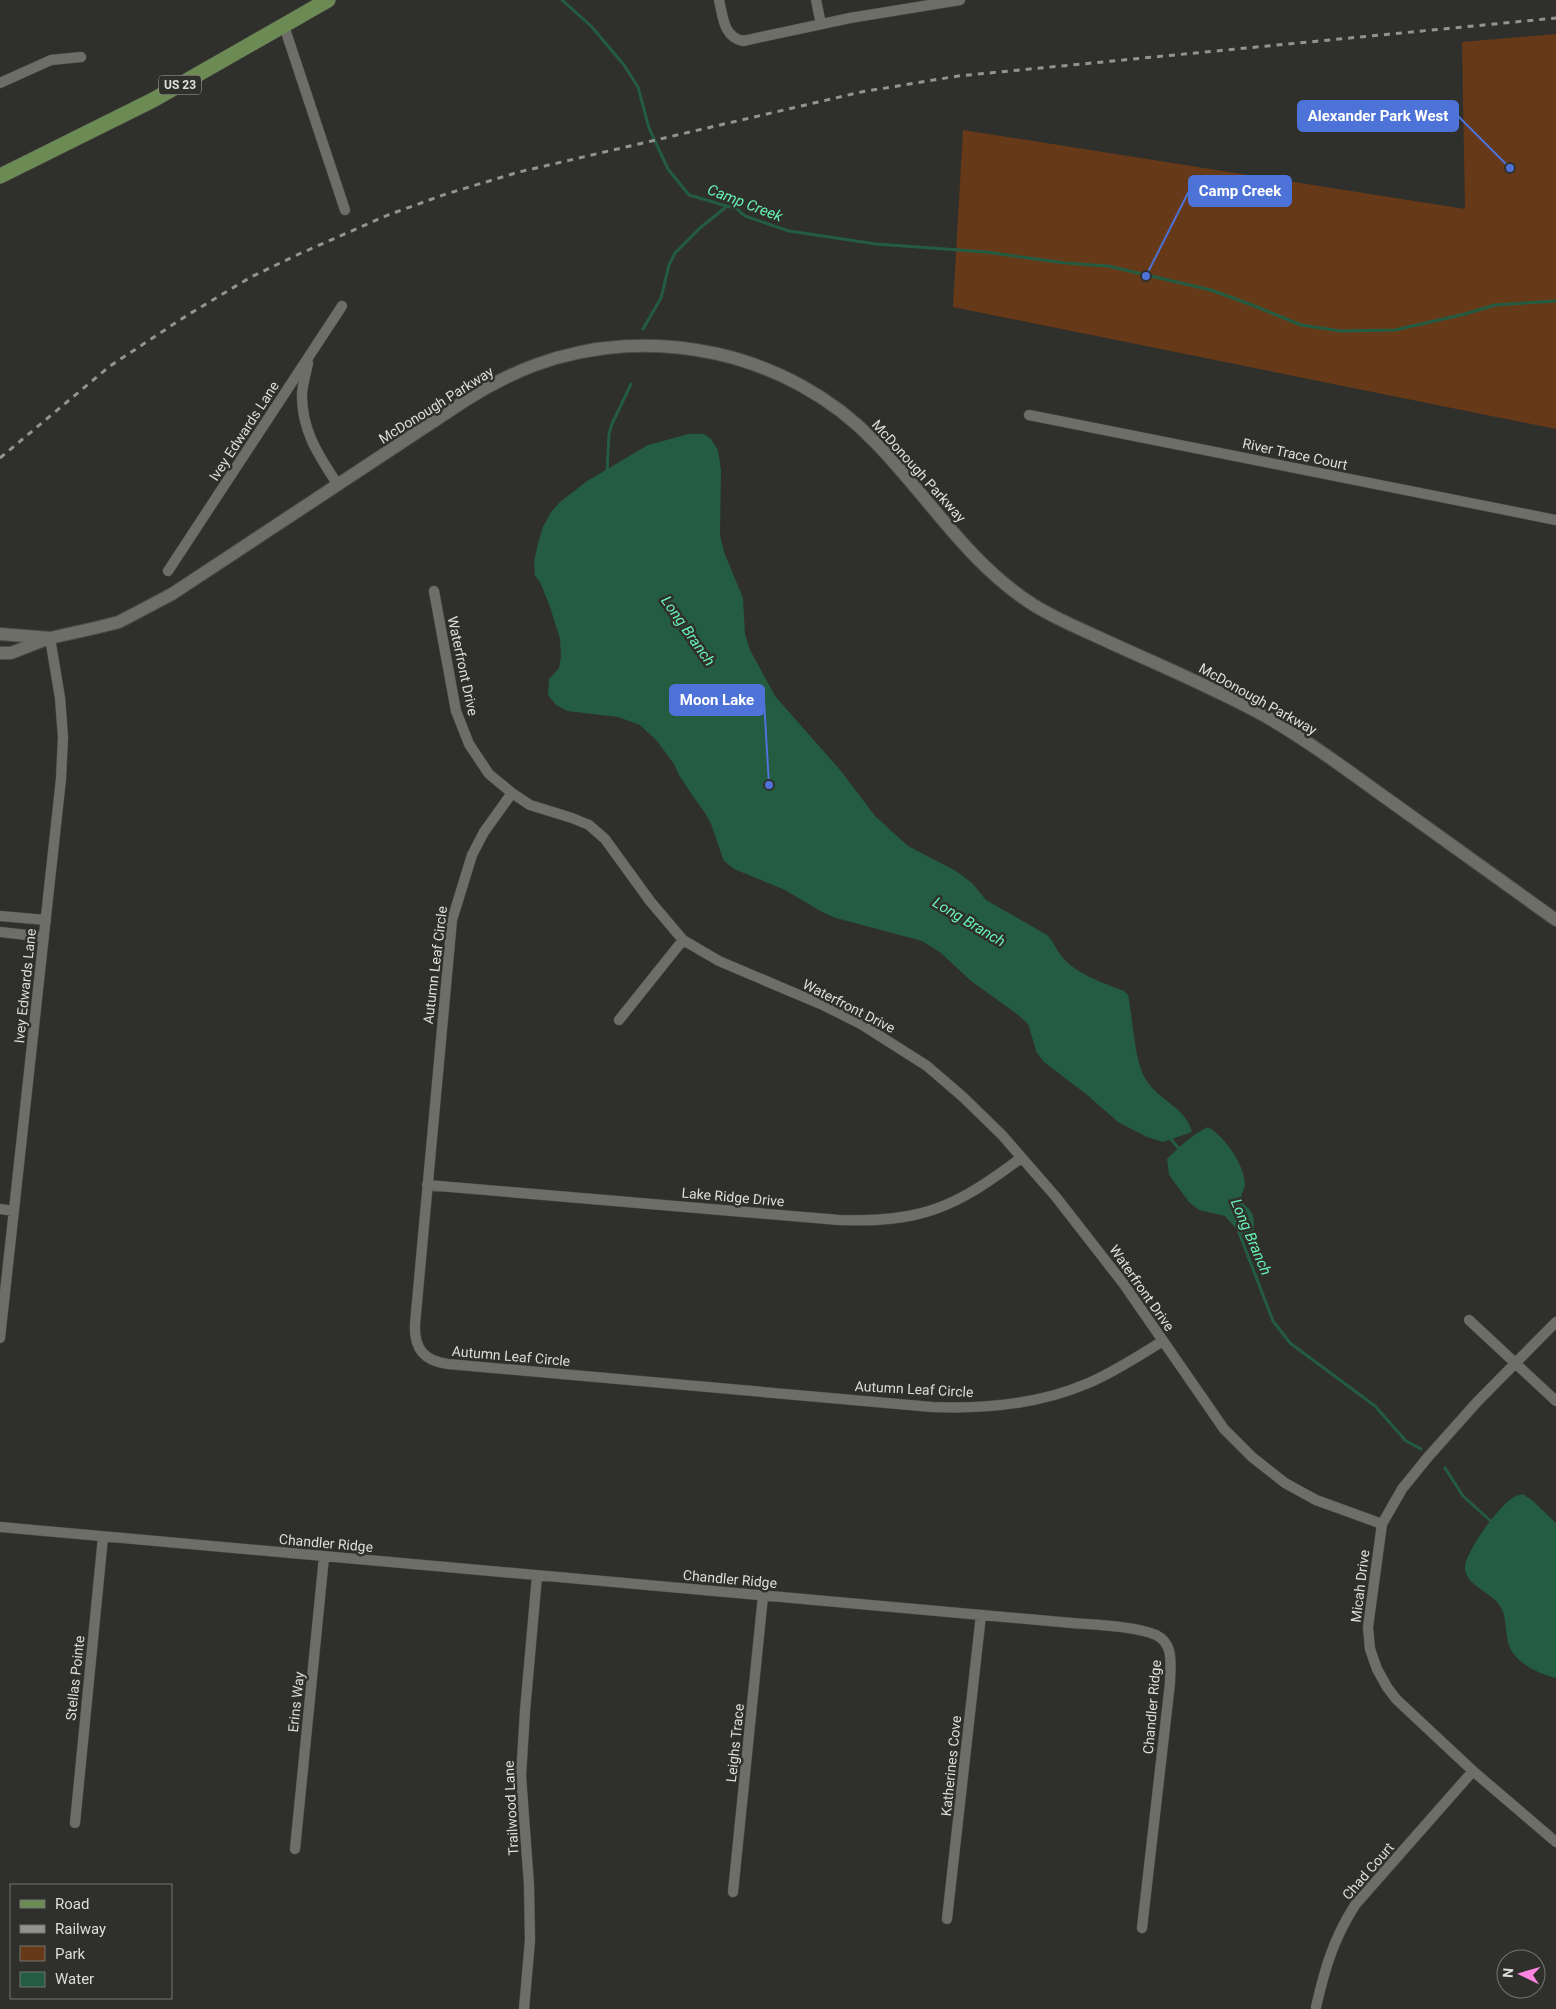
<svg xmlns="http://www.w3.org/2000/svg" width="1556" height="2009" font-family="Roboto,sans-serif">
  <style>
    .green { fill: #663a19 }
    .water { fill: #245c42 }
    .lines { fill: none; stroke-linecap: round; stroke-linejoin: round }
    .stream { stroke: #245c42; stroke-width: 3 }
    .minor-casing { stroke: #4b4b47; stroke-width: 11 }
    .tertiary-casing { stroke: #4b4b47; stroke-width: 14 }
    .primary-casing { stroke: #4b4b47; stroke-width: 16 }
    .minor { stroke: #6e6e68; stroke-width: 10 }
    .tertiary { stroke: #6e6e68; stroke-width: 12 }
    .primary { stroke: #6b8a54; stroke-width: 15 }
    .rail { stroke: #93938f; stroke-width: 3; stroke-dasharray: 6 6; stroke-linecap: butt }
    .labels { text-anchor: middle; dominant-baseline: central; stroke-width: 5; stroke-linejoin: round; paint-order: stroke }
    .shield { fill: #2f2f2b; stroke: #aaaaa6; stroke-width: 1 }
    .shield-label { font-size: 12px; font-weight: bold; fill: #dededa }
    .street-label { font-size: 14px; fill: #dededa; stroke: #2f2f2b }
    .water-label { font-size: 15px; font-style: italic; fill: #67f3b2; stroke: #2f2f2b }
    .leader { fill: none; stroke: #4d72d8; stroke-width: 2 }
    .callout-dot { fill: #4d72d8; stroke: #2f2f2b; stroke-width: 2 }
    .callout { fill: #4d72d8; stroke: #4d72d8; stroke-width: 2 }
    .callout-label { font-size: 15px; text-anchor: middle; font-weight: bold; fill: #fff }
  </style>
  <rect width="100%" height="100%" fill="#2f2f2b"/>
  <path class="green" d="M1556,34V429L953,307L963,130L1465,209L1462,42Z"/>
  <path class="water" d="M689,434H704L711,439L718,450L721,470L720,535L724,552L743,598L745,634L750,650L775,696L841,771L875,816L908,846L956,871L972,883L986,900L1047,935C1053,941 1055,947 1060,954C1073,973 1103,983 1124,991L1128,995C1133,1018 1134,1059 1145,1078C1157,1100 1186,1107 1192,1132L1163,1142L1147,1137L1118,1122L1086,1094L1044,1062L1037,1053L1028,1024L1017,1014L971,981L941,953L922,941L836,918L822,912L785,890L734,869L724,861L711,824L705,813L690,792L679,775L674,764L657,741L640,725L618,717L567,711L556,705L548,695L549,679L559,668L561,656L560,639L550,607L540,582L535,576L534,562L538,543L543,527L551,512L560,502L587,481L648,445Z
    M1208,1127C1225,1137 1244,1164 1245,1184C1245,1189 1241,1193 1241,1199C1242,1203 1245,1205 1248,1208C1257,1217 1254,1229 1251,1240L1247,1241L1225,1216L1199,1210L1189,1202L1169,1175L1167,1159C1178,1148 1194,1133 1208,1127Z
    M1523,1494L1533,1501L1556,1523V1678C1541,1674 1523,1667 1513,1653C1503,1639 1509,1620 1500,1606C1492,1592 1464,1585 1465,1567C1466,1551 1501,1502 1516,1496C1517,1495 1522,1495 1523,1494Z"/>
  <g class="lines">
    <path class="stream" d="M562,0L591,26L624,65L638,87L649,128L668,169L689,195L737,209L745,216L789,231L876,244L986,252L1065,263L1108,266L1211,290L1252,305L1301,325L1341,331L1395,330L1465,314L1495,305L1556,301
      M643,329L661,298L669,265L675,253L700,228L726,207
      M607,471L609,434L612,424L631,384
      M1169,1137L1181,1151
      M1238,1230L1273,1321L1290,1343L1375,1406L1406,1441L1421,1449
      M1445,1468L1463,1496L1494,1524"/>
    <g class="minor-casing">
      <path id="minor" d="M719,0C723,16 723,37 743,41L850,18L960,0
        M816,0L821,24
        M284,26L345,210
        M0,83L51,60L81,57
        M308,363C306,373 303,383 302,393C301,430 319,456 338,485
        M1029,415L1556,520
        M168,571L342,306
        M434,591L456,711L469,744L489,774L512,793L530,805L572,818L589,825L605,839L650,901L683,940L719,961L825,1006L861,1024L927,1066L963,1097L1002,1135L1056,1197L1123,1283L1224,1429L1252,1457L1285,1483L1316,1500L1382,1524
        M512,793L484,832L472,855L452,920L415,1324C414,1349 424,1361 448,1364L932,1407C983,1409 1039,1404 1086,1384C1113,1373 1138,1356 1163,1341
        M0,916L46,920
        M0,932L44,937
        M619,1020L683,940
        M427,1185L839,1220C922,1223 956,1207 1021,1158
        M0,1209L14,1211
        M1469,1320L1556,1401
        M1556,1322L1477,1402L1428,1457L1402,1489L1382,1524L1368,1627L1370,1649L1377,1669L1387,1687L1396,1699L1473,1771L1556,1842
        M0,1338L61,779L63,737L60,698L50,638
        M0,1527C286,1553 572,1579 859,1604C930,1610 1001,1616 1072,1623C1095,1625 1135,1626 1156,1635C1175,1644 1170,1666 1170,1683L1142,1928
        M75,1823L103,1537
        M295,1849L324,1557
        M733,1892L763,1596
        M947,1919L981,1615
        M1316,2007C1325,1968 1333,1940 1355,1905L1473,1771
        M524,2009L530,1940L529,1885L521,1776L525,1711L537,1576"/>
    </g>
    <g class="tertiary-casing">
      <path id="tertiary" d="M0,634L50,638L95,628L119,622L172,594L466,400C488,386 511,374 535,365C651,322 789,352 875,442C928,496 967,562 1032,604C1057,620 1086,631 1113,644C1164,667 1216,689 1265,716C1310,742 1351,773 1393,803C1447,842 1502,881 1556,920
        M0,653H11L47,639"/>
    </g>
    <g class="primary-casing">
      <path id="primary" d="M0,176L153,100L328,0"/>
    </g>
    <use href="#minor" class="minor"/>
    <use href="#tertiary" class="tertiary"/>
    <use href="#primary" class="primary"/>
    <path class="rail" d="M0,458L110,366L186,316L251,277L299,254L388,215L446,194L519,172L861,92L958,76L1556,18"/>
  </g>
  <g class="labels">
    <rect class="shield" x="159" y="75.5" width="42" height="19" rx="4"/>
    <g class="shield-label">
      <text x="180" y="85">US 23</text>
    </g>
    <g class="street-label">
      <text transform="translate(436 405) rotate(-32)">McDonough Parkway</text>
      <text transform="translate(244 431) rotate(-57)">Ivey Edwards Lane</text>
      <text transform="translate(1295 454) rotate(12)">River Trace Court</text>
      <text transform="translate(919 471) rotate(48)">McDonough Parkway</text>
      <text transform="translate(463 666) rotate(78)">Waterfront Drive</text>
      <text transform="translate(1258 699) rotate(29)">McDonough Parkway</text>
      <text transform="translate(435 965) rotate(-83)">Autumn Leaf Circle</text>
      <text transform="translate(25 986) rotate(-84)">Ivey Edwards Lane</text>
      <text transform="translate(849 1006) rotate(27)">Waterfront Drive</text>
      <text transform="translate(733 1197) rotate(5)">Lake Ridge Drive</text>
      <text transform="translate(1142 1288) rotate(55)">Waterfront Drive</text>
      <text transform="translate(511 1356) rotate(5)">Autumn Leaf Circle</text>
      <text transform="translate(914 1389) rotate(3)">Autumn Leaf Circle</text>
      <text transform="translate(326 1543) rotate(5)">Chandler Ridge</text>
      <text transform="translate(730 1579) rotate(5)">Chandler Ridge</text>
      <text transform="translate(1360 1586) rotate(-83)">Micah Drive</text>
      <text transform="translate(75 1678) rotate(-84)">Stellas Pointe</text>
      <text transform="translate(296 1702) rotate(-84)">Erins Way</text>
      <text transform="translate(1152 1707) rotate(-85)">Chandler Ridge</text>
      <text transform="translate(735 1743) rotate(-84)">Leighs Trace</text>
      <text transform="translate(951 1766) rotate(-84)">Katherines Cove</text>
      <text transform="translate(511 1808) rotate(-93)">Trailwood Lane</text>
      <text transform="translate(1368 1871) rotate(-49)">Chad Court</text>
    </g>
    <g class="water-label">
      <text transform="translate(745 203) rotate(21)">Camp Creek</text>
      <text transform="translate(688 631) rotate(55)">Long Branch</text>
      <text transform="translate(969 922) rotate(31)">Long Branch</text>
      <text transform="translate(1251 1237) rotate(67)">Long Branch</text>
    </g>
  </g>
  <path class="leader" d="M1510 168L1458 116M1146 276L1189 191M769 785L764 700"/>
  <g class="callout-dot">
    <circle cx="1510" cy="168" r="5"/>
    <circle cx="1146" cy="276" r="5"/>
    <circle cx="769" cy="785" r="5"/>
  </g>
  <g class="callout">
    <rect x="1298" y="101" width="160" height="30" rx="5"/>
    <rect x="1189" y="176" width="102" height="30" rx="5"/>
    <rect x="670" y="685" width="94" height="30" rx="5"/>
  </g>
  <g class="callout-label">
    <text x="1378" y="121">Alexander Park West</text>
    <text x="1240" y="196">Camp Creek</text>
    <text x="717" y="705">Moon Lake</text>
  </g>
  <rect x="10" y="1884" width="162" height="115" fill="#2f2f2b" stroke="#757571"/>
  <rect x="20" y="1900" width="25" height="8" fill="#6b8a54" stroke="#757571"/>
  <text x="55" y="1909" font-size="15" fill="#dededa">Road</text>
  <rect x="20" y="1925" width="25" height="8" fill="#93938f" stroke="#757571"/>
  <text x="55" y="1934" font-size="15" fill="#dededa">Railway</text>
  <rect x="20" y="1946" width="25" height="15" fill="#663a19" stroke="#757571"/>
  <text x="55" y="1959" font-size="15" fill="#dededa">Park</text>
  <rect x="20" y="1972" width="25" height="15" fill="#245c42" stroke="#757571"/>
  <text x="55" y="1984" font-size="15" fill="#dededa">Water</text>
  <g transform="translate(1521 1974) rotate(275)"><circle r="24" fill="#2f2f2b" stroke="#757571"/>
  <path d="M0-4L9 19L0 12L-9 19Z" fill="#fe85e0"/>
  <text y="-8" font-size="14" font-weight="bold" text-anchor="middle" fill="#dededa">N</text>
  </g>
</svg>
